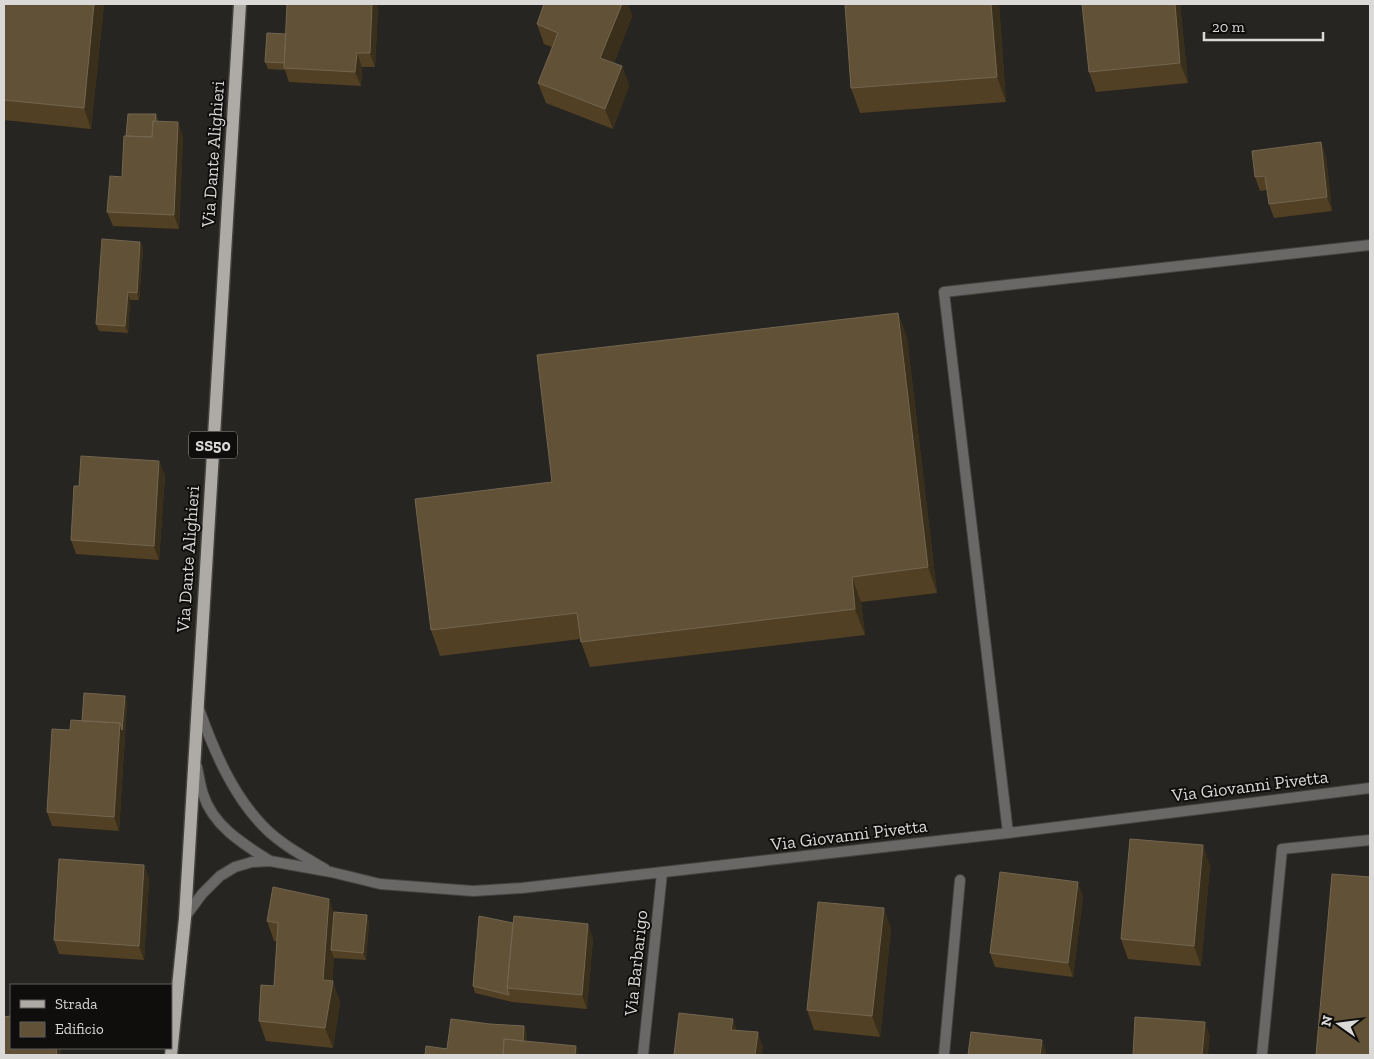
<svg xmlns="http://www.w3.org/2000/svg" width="1374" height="1059" font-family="'Zilla Slab',serif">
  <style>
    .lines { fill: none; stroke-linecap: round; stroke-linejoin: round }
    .street-casing { stroke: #44423e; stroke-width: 12 }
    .primary-casing { stroke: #44423e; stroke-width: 15 }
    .street { stroke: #696866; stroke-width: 10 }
    .primary { stroke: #aeaba7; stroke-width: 12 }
    .wall { fill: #514024 }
    .shaded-wall { fill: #3a2f1a }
    .building { fill: #605137; stroke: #736650 }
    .labels { text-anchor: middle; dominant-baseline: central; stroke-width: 4; stroke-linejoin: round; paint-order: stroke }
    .shield { fill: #0f0e0c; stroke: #9e9c9a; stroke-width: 1 }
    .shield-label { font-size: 16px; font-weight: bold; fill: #dbd9d7 }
    .street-label { font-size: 18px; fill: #dbd9d7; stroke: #0f0e0c }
  </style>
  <rect width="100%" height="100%" fill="#272521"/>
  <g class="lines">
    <g class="street-casing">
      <path id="street" d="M199,709C214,751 233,796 265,828C282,845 305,857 325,869
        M197,767C199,776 200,785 203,794C213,826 243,844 270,861
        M1008,833L944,292L1370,245
        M185,917L202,894L220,876L235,867L252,862L270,861L331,872L380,884L473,891L522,888L1008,833L1370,788
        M643,1055L662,873
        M944,1055L960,880
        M1262,1055L1282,849L1370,840"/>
    </g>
    <g class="primary-casing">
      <path id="primary" d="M171,1055L185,918L240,4"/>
    </g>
    <use href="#street" class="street"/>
    <use href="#primary" class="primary"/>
  </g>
  <path class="wall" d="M4,4H104L91,129L4,120Z
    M287,4H377L378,7L375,67H362L361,86L289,82L285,70L268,69L265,62L286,34Z
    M544,4H628L632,16L614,63L622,66L629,86L613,129L546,103L538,83L552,47L544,44L537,24Z
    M999,4L1006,102L860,113L851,88Z
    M1180,4L1188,83L1096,92L1089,72Z
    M156,114L158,121L183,136L179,229L113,226L107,212L122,177Z
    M1321,142L1326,157L1332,211L1274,218L1269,204L1267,190L1260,191L1255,177Z
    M140,242L143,249L139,300H130L128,333L99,331L96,324Z
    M898,313L907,338L937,593L861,602L865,635L590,667L581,642L580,639L440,656L431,630L552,482Z
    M165,475L159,560L76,554L71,540L79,486Z
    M125,696L127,703L119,831L52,826L47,812L82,721Z
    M144,865L149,879L144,960L59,954L54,940Z
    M1210,865L1201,966L1128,959L1121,939Z
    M1083,896L1073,977L995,967L990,953Z
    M334,912L367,915L369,922L366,960L334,958L332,981L340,1002L333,1048L266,1041L259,1021L274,986L277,941H274L267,921Z
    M891,928L880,1037L814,1030L807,1010Z
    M593,938L587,1009L512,1002L475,993L473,986Z"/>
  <path class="shaded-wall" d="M94,4H104L91,129L84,108Z
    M372,4H377L378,7L375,67L370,53Z
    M622,4H628L632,16L608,78L600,58Z
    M991,4H999L1006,102L997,77Z
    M1175,4H1180L1188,83L1180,63Z
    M357,53L362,67L361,86L355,72Z
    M622,66L629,86L613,129L605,109Z
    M178,122L183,136L179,229L174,215Z
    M1321,142L1326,157L1332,211L1327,197Z
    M140,242L143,249L139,300L137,293Z
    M128,292L130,300L128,333L125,326Z
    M898,313L907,338L937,593L928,567Z
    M159,461L165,475L159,560L154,546Z
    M852,577L861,602L865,635L855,609Z
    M125,696L127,703L119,831L114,817L120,723Z
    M1203,845L1210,865L1201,966L1194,946Z
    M144,865L149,879L144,960L139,946Z
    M1078,882L1083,896L1073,977L1068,963Z
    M329,899L337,919L331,950L334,958L332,987L333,981L340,1002L333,1048L325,1028L323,980Z
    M884,908L891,928L880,1037L872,1016Z
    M367,915L369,922L366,960L363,953Z
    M588,924L593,938L587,1009L582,995Z
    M733,1019L738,1033L731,1030Z
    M1205,1022L1210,1036L1208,1055H1202Z
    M524,1026L527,1033L525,1055L522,1047Z
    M758,1032L763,1047L762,1055H755Z
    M1042,1040L1047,1054V1055H1040Z
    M576,1046L579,1055H575Z
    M56,1048H61V1055H57Z"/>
  <path class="building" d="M4,4H94L84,108L4,100Z
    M287,4H372L370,53H357L355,72L284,68Z
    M544,4H622L600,58L622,66L605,109L538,83L558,33L537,24Z
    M845,4H991L997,77L851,88Z
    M1082,4H1175L1180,63L1089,72Z
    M267,33L286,34L284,63L265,62Z
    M128,114H156L155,121H153L152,137L126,136Z
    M153,121L178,122L174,215L107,212L110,176L122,177L124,136L152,137Z
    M1321,142L1327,197L1269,204L1265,176L1255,177L1252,151Z
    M102,239L140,242L137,293L128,292L125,326L96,324Z
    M898,313L928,567L852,577L855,609L581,642L577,613L431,630L415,499L552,482L537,355Z
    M81,456L159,461L154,546L71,540L74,486H79Z
    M84,693L125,696L122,730L120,723L82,721Z
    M71,720L120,723L114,817L47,812L52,729L70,730Z
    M1130,839L1203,845L1194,946L1121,939Z
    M59,859L144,865L139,946L54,940Z
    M1000,872L1078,882L1068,963L990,953Z
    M1332,874L1370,877V1055H1316Z
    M273,887L329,899L323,980L333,981L325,1028L259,1021L261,985L274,986L278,923L267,921Z
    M818,902L884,908L872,1016L807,1010Z
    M334,912L367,915L363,953L331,950Z
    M479,916L513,923L507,988L509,995L473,986Z
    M514,916L588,924L582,995L507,988Z
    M679,1013L733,1019L731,1030L758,1032L755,1055H674Z
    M11,1016V1048H56L57,1055H4V1017Z
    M1135,1017L1205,1022L1202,1055H1133Z
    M451,1019L490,1024L524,1026L523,1041L504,1039L503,1055H425L426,1046L447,1049Z
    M971,1032L1042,1040L1040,1055H968Z
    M504,1039L576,1046L575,1055H503Z"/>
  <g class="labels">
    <rect class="shield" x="189" y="431.5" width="48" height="27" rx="4"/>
    <g class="shield-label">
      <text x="213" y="445">SS50</text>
    </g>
    <g class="street-label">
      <text transform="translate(213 154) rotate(-86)">Via Dante Alighieri</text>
      <text transform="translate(188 559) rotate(-86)">Via Dante Alighieri</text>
      <text transform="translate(1250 786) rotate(-7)">Via Giovanni Pivetta</text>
      <text transform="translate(849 835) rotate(-7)">Via Giovanni Pivetta</text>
      <text transform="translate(636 963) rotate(-84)">Via Barbarigo</text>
    </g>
  </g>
  <rect width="1374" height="1059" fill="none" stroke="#dbd9d7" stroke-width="10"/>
  <rect x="10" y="984" width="162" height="65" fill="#0f0e0c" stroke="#615f5d"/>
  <rect x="20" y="1000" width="25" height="8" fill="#aeaba7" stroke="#615f5d"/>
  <text x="55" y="1009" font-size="15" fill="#dbd9d7">Strada</text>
  <rect x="20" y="1022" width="25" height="15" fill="#605137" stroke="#615f5d"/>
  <text x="55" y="1034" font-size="15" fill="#dbd9d7">Edificio</text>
  <g transform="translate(1339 1024) rotate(284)" stroke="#0f0e0c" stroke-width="4" paint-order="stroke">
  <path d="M0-4L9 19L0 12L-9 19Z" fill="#dbd9d7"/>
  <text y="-8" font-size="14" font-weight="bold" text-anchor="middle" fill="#dbd9d7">N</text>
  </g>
  <path d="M1204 32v8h119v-8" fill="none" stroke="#dbd9d7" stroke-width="2.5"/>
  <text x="1212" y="32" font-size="15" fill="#dbd9d7" stroke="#0f0e0c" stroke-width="4" paint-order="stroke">20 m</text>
</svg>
